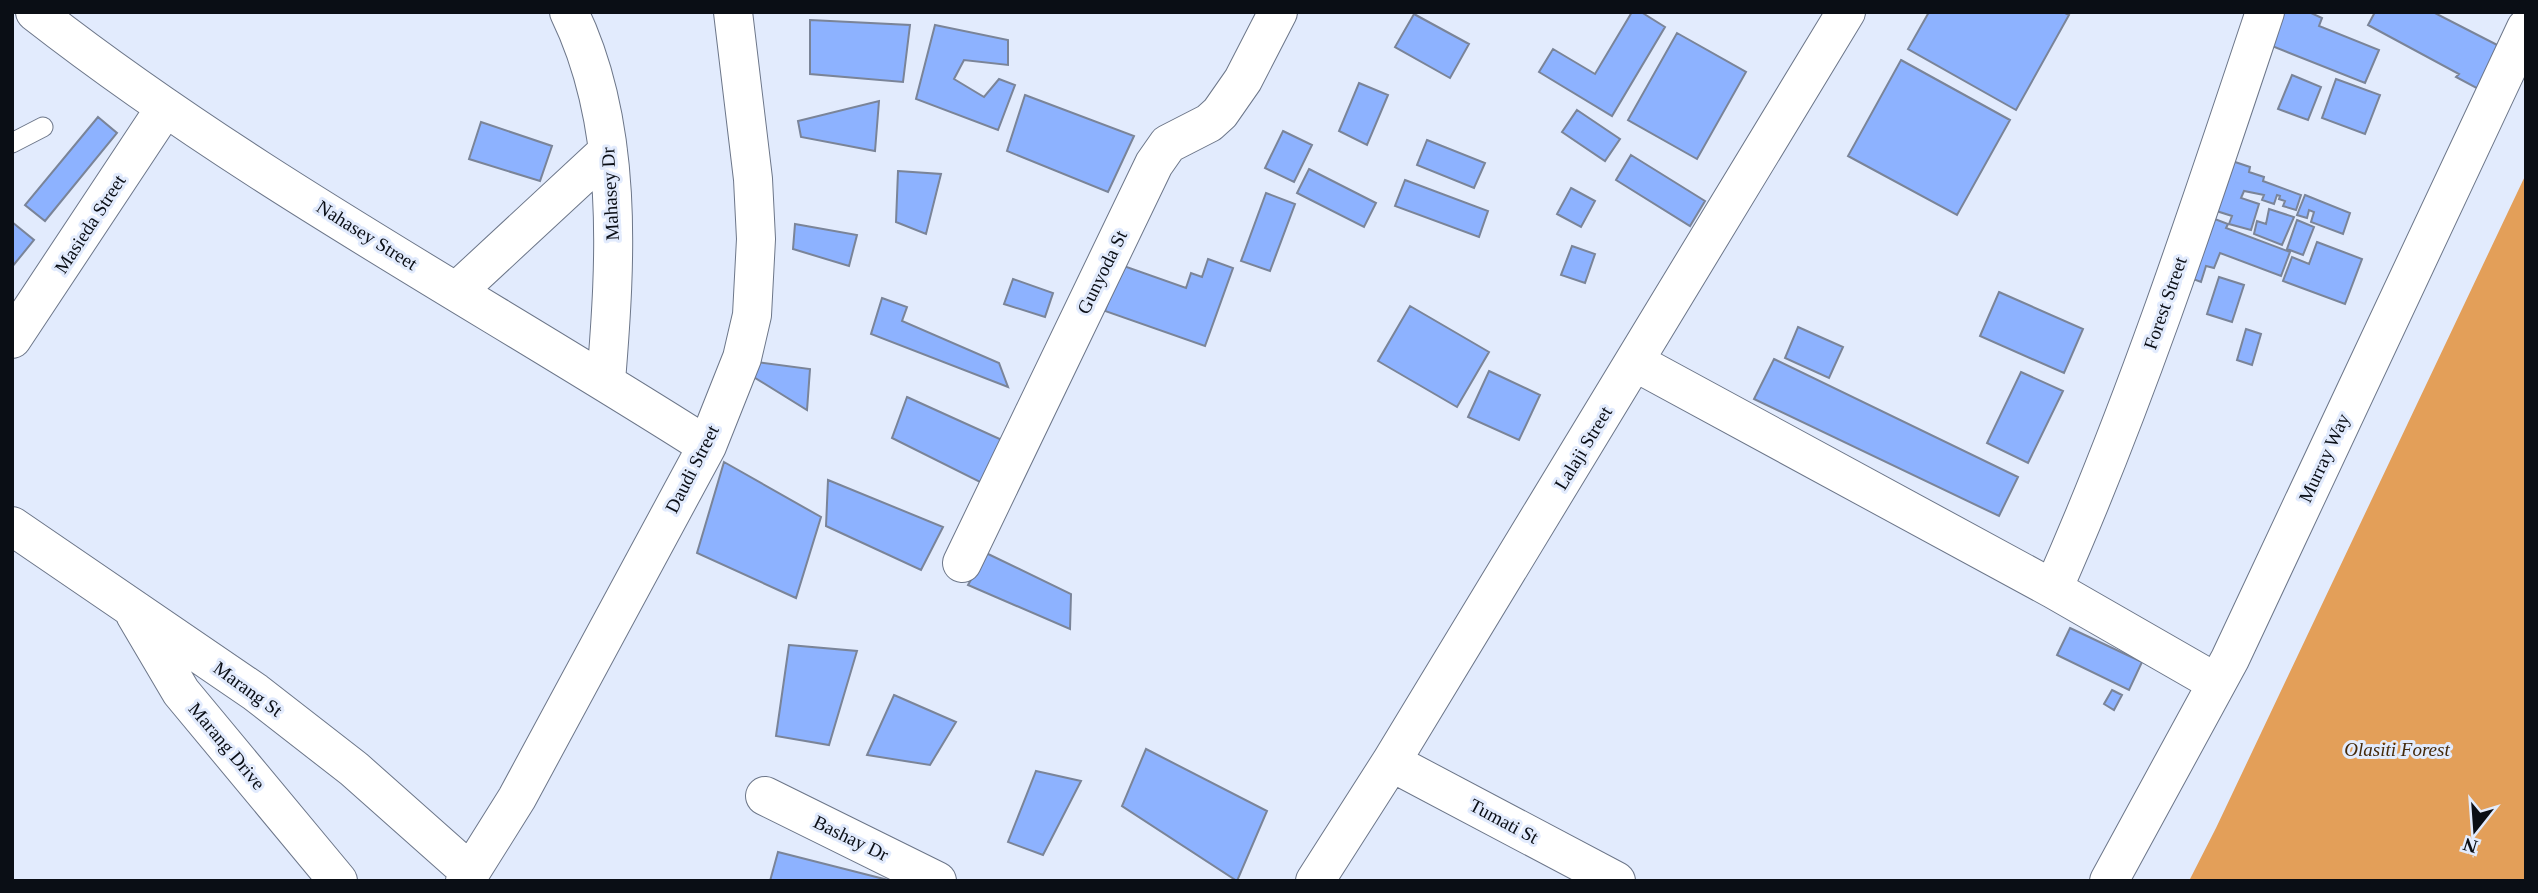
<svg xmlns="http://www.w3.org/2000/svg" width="2538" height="893" font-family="Georgia,serif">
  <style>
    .forest { fill: #e39f59 }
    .building { fill: #8db2ff; stroke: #7a8498; stroke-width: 2 }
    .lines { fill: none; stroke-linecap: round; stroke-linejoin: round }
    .lane-casing { stroke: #6c7689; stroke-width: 21 }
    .street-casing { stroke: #6c7689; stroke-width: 40 }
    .lane { stroke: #fff; stroke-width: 19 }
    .street { stroke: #fff; stroke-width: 38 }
    .labels { text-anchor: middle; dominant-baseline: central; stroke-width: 6; stroke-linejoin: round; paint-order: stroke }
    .street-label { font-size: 19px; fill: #0a0e15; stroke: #e2ebfd }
    .park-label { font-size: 19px; font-style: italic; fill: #44290a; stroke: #e2ebfd }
  </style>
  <rect width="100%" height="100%" fill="#e2ebfd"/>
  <path class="forest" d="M2526,174V881H2189L2216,828Z"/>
  <path class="building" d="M1632,12H1641L1665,27L1612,116L1539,72L1553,49L1595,74Z
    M1929,12H2063L2069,15L2016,110L1908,49Z
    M2280,12H2309L2322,18L2319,26L2379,50L2365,83L2267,44Z
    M2375,12H2433L2507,50L2484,92L2456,77L2459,74L2368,25Z
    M1414,14L1469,44L1450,78L1395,47Z
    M810,20L910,25L903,82L810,74Z
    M935,25L1008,40V65L964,60L954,79L984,97L999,79L1015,85L998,130L916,99Z
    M1677,33L1746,72L1697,159L1628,120Z
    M1901,60L2010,120L1957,215L1848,156Z
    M2292,75L2321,87L2308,120L2278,109Z
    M2336,79L2380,95L2365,134L2322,118Z
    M1359,83L1388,95L1367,145L1339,131Z
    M1025,95L1134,136L1108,192L1007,151Z
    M879,101L875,151L801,137L798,121Z
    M1577,110L1620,139L1605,161L1562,132Z
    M98,117L117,133L45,221L25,205Z
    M481,122L552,146L540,181L469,159Z
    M1283,131L1312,145L1294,182L1265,168Z
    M1427,140L1485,163L1474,188L1417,165Z
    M1631,155L1705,201L1690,226L1616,180Z
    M2223,158L2250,167L2249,172L2264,177L2263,181L2301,195L2296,210L2283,206L2285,201L2279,199L2280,196L2277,195L2274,204L2262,200L2264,195L2244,191L2241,198L2259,204L2251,230L2229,224L2232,216L2207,208Z
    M1309,169L1376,203L1364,227L1297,193Z
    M898,171L941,174L926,234L896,222Z
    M1405,180L1488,211L1479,237L1395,206Z
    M1571,188L1595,201L1581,227L1557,214Z
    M1266,193L1295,204L1270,271L1241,261Z
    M2305,195L2350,213L2343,234L2311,222L2314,212L2309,210L2307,218L2297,215Z
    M2269,209L2294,217L2282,245L2254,234L2257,221L2266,224Z
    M2199,213L2228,224L2226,228L2290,252L2281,276L2220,253L2214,268L2206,266L2201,282L2177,273Z
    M2297,220L2314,227L2303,255L2287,249Z
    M12,222L34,240L12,267Z
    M795,224L857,235L849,266L793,249Z
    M2317,242L2362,259L2345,304L2283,281L2292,257L2309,264Z
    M1572,246L1595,254L1585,283L1561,275Z
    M1208,259L1233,268L1205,346L1105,311L1121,265L1186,288L1191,273L1202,277Z
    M2219,277L2244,285L2232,322L2207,314Z
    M1013,279L1053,293L1045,317L1004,304Z
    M1999,292L2083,329L2064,373L1980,336Z
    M882,298L907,307L902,321L999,363L1008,387L871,334Z
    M1410,306L1489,352L1457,407L1378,361Z
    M1798,327L1843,347L1829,378L1785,358Z
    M2246,329L2261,334L2252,365L2237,360Z
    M1774,359L2018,477L1999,516L1754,399Z
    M757,362L810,369L807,410L752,376Z
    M1489,371L1540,395L1519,440L1468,417Z
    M2021,372L2063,391L2028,463L1987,443Z
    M907,397L1002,440L982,483L892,438Z
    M724,462L821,517L796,598L697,553Z
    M828,480L943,527L921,570L826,526Z
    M986,553L1071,594L1070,629L968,585Z
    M2070,628L2142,662L2129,690L2057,655Z
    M789,645L857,651L829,745L776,736Z
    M2112,690L2122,695L2114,710L2104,704Z
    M894,695L956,722L930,765L867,755Z
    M1146,749L1267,811L1237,881L1122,806Z
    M1036,771L1081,781L1043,855L1008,842Z
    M778,852L892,881H770Z"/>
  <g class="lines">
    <g class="lane-casing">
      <path id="lane" d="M12,143L43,127"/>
    </g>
    <g class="street-casing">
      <path id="street" d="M35,12C245,176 483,303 707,446
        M569,12C624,125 616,259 606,381
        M457,291L608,151
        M12,339L165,108
        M1635,362L2053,589L2215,682
        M12,526L255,692L354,769L470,872
        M962,563L1154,164L1168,144L1209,123L1220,113L1243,80L1278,12
        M2053,589C2136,402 2200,207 2265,12
        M135,614L181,692L338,881
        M1391,762L1616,881
        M765,796L937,881
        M465,881L517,798L707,446L742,358L752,315L756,239L753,179L733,12
        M1315,881L1391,762L1846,12
        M2109,881L2230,659L2526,28"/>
    </g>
    <use href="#lane" class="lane"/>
    <use href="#street" class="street"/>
  </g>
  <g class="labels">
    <g class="street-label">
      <text transform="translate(610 194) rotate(-93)">Mahasey Dr</text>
      <text transform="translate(90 224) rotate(-57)">Masieda Street</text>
      <text transform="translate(367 235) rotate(32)">Nahasey Street</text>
      <text transform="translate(1102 272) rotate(-64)">Gunyoda St</text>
      <text transform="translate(2165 303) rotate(-71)">Forest Street</text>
      <text transform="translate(1583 448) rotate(-59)">Lalaji Street</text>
      <text transform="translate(2324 458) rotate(-65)">Murray Way</text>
      <text transform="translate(692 469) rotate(-63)">Daudi Street</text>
      <text transform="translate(248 689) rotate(36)">Marang St</text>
      <text transform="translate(227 746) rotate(50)">Marang Drive</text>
      <text transform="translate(1504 821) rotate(28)">Tumati St</text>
      <text transform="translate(851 838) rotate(26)">Bashay Dr</text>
    </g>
    <g class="park-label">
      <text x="2397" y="749">Olasiti Forest</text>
    </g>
  </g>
  <rect width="2538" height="893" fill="none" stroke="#0a0e15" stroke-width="28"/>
  <g transform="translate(2475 830) rotate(197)" stroke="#e2ebfd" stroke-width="5" paint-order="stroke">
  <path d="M0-5L12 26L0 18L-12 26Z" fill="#0a0e15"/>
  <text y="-10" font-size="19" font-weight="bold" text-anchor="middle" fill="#0a0e15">N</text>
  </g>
</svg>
